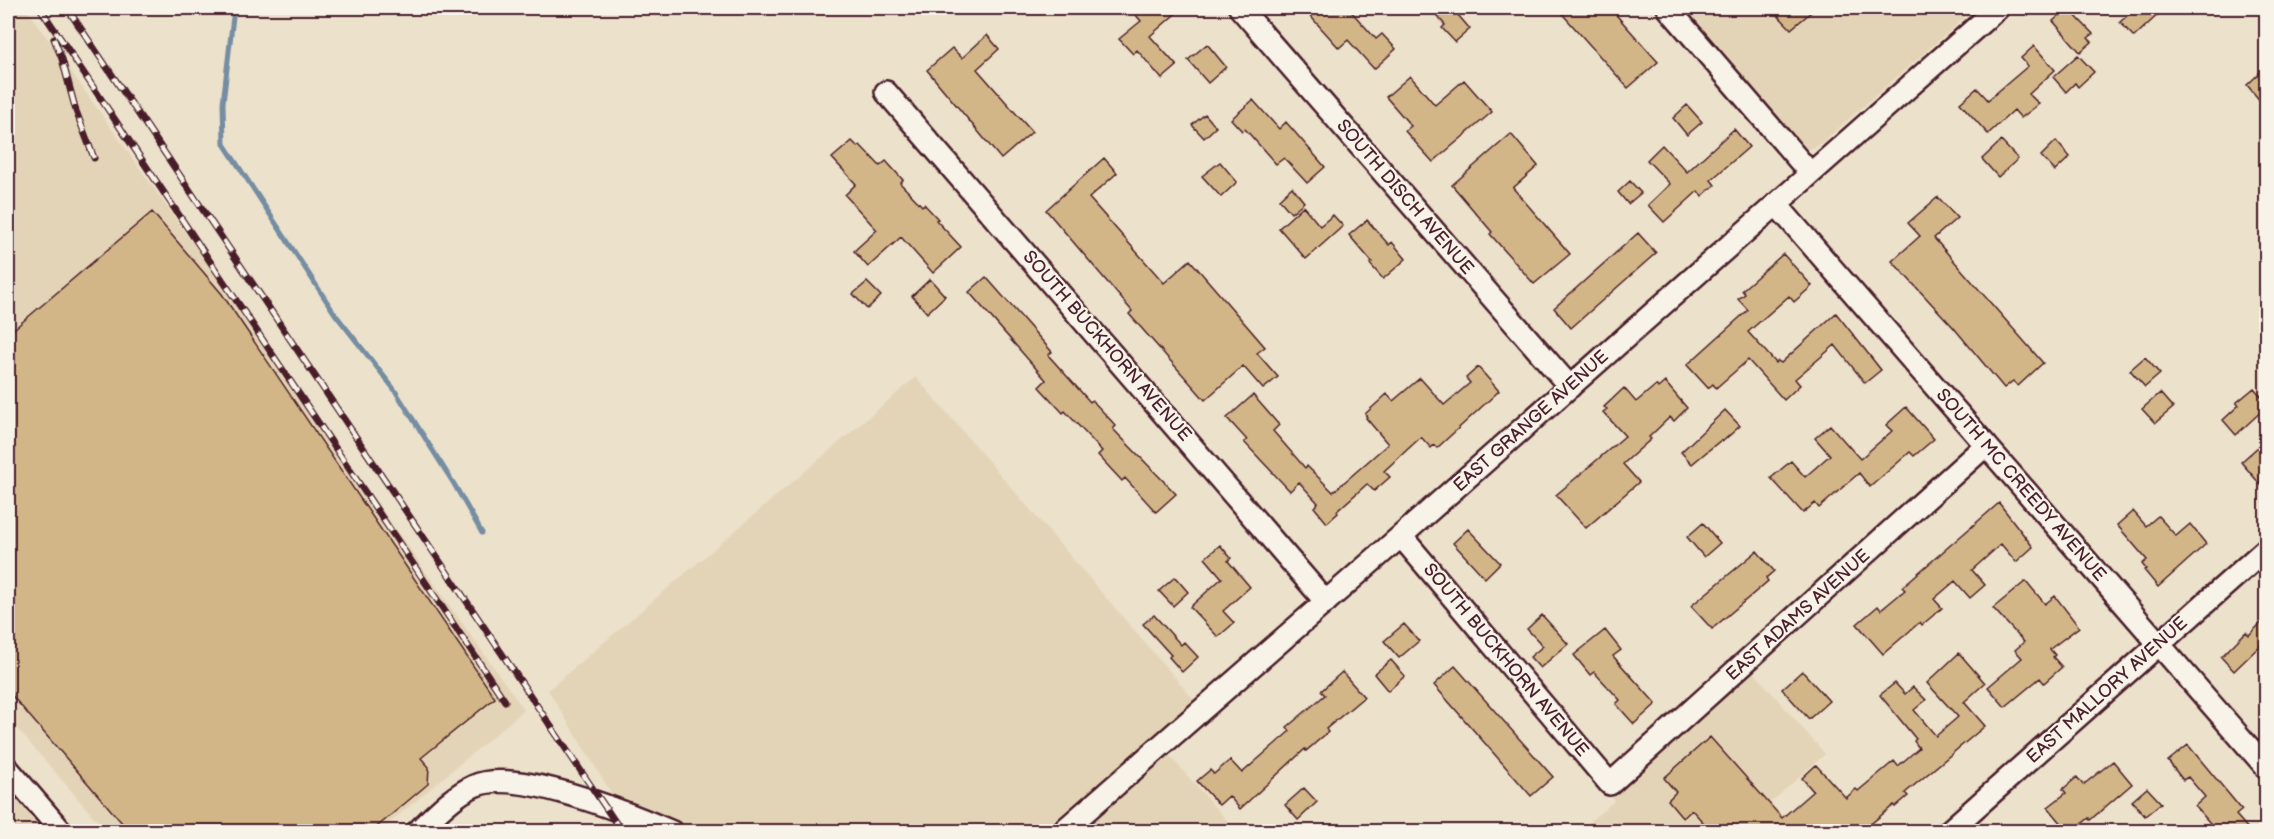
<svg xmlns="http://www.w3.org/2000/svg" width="2274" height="839" font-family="'Balsamiq Sans',sans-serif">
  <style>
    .built { fill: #e4d4b7 }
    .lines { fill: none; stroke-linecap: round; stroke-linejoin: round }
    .stream { stroke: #758da3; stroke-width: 5 }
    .building { fill: #d3b687; stroke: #4a1f2b; stroke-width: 1.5 }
    .minor-casing { stroke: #4a1f2b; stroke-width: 26 }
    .minor { stroke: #f7f3e8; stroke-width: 21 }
    .rail-casing { stroke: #4a1f2b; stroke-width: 7 }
    .rail { stroke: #f7f3e8; stroke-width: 4.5; stroke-dasharray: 14; stroke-linecap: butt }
    .labels { text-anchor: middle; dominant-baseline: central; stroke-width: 4.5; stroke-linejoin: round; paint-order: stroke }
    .street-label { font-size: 18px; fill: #4a1f2b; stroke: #f7f3e8 }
  </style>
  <rect width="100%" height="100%" fill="#ece1cb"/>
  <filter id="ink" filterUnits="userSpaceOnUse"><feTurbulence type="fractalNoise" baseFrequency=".0167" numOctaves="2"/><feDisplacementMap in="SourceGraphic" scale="12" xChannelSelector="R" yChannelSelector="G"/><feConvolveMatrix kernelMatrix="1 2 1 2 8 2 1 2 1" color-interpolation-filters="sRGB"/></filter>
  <g filter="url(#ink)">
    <path class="built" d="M8,8H26L524,710L380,831H106L8,718Z
      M1681,8H1976L1818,146L1809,149L1801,146Z
      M916,377L1195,701L1155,739L1236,831H685L618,804L548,690Z
      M1753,671L1825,754L1769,804L1792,831L1578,832L1614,801L1610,795Z
      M8,769L62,831H8Z"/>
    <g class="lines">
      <path class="stream" d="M234,8L223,103L224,144L335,314L394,389L454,484L482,533"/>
    </g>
    <path class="building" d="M1142,8H1182L1150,36L1177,66L1162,79L1137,50L1133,54L1119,39L1141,21L1135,14Z
      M1303,8H1348L1376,39L1382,34L1396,49L1374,69L1348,40L1339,48Z
      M1430,8H1452L1470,29L1455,42L1442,28L1445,25Z
      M1557,8H1610L1658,62L1628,88Z
      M1771,8H1816L1791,29Z
      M2068,8L2093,34L2088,38L2092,42L2080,52L2053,21Z
      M2136,8H2165L2134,37L2120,22Z
      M987,35L999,49L977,69L1032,132L1001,159L927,70L952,48L962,58Z
      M1207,44L1226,67L1208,83L1188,60Z
      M2034,46L2055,70L2029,94L2039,104L2021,118L2014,110L1988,134L1960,103L1977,88L1988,100L2028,66L2021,58Z
      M2078,55L2094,72L2078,87L2075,83L2066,92L2053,77Z
      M2266,67V108L2247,85Z
      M1410,76L1435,105L1464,80L1492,112L1433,162L1405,131L1411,126L1386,97Z
      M1253,100L1279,129L1286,122L1325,167L1307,183L1284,158L1276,164L1245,129L1242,131L1231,119Z
      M1687,105L1702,122L1687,135L1673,118Z
      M1205,114L1216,127L1204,138L1192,125Z
      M1734,129L1749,147L1711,180L1715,185L1702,196L1698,191L1664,222L1648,205L1670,184L1647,160L1662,145L1687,172Z
      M1511,134L1538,166L1513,188L1570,254L1534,284L1490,234L1492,232L1452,185Z
      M852,141L858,147L860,145L880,166L886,161L903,180L900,183L922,206L924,204L938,219L936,220L961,247L933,273L901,237L868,267L854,251L877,230L845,195L856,184L832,158Z
      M2001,141L2018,159L1998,177L1982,159Z
      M2056,141L2070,157L2055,171L2041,156Z
      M1104,158L1117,173L1089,198L1164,283L1190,260L1265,347L1257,353L1278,377L1263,389L1243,366L1205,400L1129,314L1132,311L1046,210Z
      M1220,162L1237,182L1221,197L1202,176Z
      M1630,181L1641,193L1628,204L1618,192Z
      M1292,187L1304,202L1291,213L1279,199Z
      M1938,197L1957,218L1934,238L2043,363L2018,386L2013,381L2004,388L1954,328L1892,261L1920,236L1908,223Z
      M1303,206L1320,226L1333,215L1343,226L1306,259L1279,228Z
      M152,212L222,294L495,698L421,758L429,767L428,784L372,831H129L8,691V334Z
      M1367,220L1389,245L1392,242L1406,259L1383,279L1370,264L1372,262L1349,235Z
      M1638,233L1656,253L1571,328L1554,308Z
      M1783,254L1812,286L1794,302L1789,296L1748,332L1776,363L1778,361L1781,363L1836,313L1881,370L1865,383L1835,345L1795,379L1800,385L1784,400L1748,360L1716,388L1713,384L1708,388L1687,365L1748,310L1738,299L1745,294L1742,290Z
      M986,277L1052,352L1048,355L1090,402L1092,400L1116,426L1113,429L1176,494L1156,512L1125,478L1122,481L1098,455L1102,451L1065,411L1063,413L1039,387L1046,380L969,292Z
      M930,279L945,296L927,313L912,296Z
      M867,282L881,296L867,309L853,294Z
      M2145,357L2160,374L2145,387L2130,370Z
      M1478,367L1499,391L1437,448L1434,445L1431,448L1421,437L1384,471L1390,477L1374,491L1367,484L1337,511L1338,513L1327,523L1314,507L1318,503L1299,482L1290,491L1244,442L1247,440L1227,418L1253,395L1279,425L1273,431L1305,468L1307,466L1333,492L1388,444L1366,418L1367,417L1365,414L1387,394L1393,401L1420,378L1444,405L1470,383L1466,378Z
      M1665,382L1687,408L1674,421L1670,417L1649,437L1651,439L1623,464L1639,482L1586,528L1556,495L1625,436L1603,412L1607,409L1604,407L1624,388L1636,402L1656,385L1658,388Z
      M2254,388L2266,402V407L2236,435L2223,420L2239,405L2236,403Z
      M2160,393L2173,408L2155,423L2142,409Z
      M1906,407L1934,439L1914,456L1910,452L1870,487L1859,473L1819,508L1815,503L1803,513L1771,478L1791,461L1805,477L1830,455L1815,438L1830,425L1860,459L1892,431L1886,425Z
      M1725,410L1740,426L1722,442L1721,440L1692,464L1681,452Z
      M2266,440V491L2241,462Z
      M1999,503L2033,547L2016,562L2001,544L1972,570L1985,585L1970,598L1955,581L1934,599L1942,608L1922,625L1920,622L1883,654L1857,624L1878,606L1881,610L1905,590L1902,587Z
      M2133,511L2146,526L2158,516L2176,536L2190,524L2206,544L2158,587L2144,570L2146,569L2142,564L2147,560L2117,525Z
      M1703,523L1720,543L1704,557L1687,537Z
      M1468,529L1500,563L1485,578L1453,543Z
      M1220,545L1231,558L1228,561L1250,587L1223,611L1234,623L1218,637L1190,607L1222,578L1205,558Z
      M1757,551L1774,571L1766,578L1768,581L1712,629L1691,606Z
      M1175,577L1188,592L1173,606L1159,591Z
      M2026,581L2045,604L2055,596L2079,627L2050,649L2055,655L2053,657L2062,667L2044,683L2040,678L2005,707L1988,687L2022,658L2015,650L2024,642L1993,608Z
      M1154,615L1181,645L1184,642L1198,657L1182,672L1169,657L1171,655L1143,624Z
      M1542,615L1568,644L1540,668L1530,657L1543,646L1527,629Z
      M2266,618V640L2234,671L2221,657L2246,632L2249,635Z
      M1404,624L1419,641L1399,658L1384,641Z
      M1605,630L1621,650L1613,656L1656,704L1634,724L1616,704L1620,700L1594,672L1590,675L1574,655Z
      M1959,653L1985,683L1964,702L1985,726L1905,793L1908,796L1895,807L1894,805L1862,831H1711L1692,810L1683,818L1668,800L1676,792L1664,778L1710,737L1782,818L1813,791L1802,778L1816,765L1846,798L1856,789L1858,791L1894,761L1898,766L1919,748L1914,741L1916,739L1880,695L1895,683L1905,694L1913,687L1926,700L1914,710L1936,736L1958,717L1927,683Z
      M1391,660L1405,676L1388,691L1374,674Z
      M1455,666L1553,777L1531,796L1434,685Z
      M1802,671L1829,701L1809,719L1782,689Z
      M1342,672L1364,697L1326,729L1328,732L1306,751L1305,749L1240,809L1229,796L1219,805L1197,781L1210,770L1214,774L1230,760L1242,773L1290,731L1287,727L1325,695L1321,691Z
      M2188,745L2242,810L2236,815L2250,831H2217L2195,806L2205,797L2188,777L2183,780L2168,761Z
      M2113,761L2132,784L2090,820L2089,818L2073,831H2068L2048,807L2066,793L2063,789L2077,777L2083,785Z
      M1304,788L1317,802L1298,820L1285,805Z
      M2147,788L2161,803L2145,816L2132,801Z"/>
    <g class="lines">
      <g class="minor-casing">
        <path id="minor" d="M1240,8L1570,387
          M1668,8L1810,173
          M886,92L1326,602
          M1776,204L2266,767
          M1401,536L1610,784L1986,445
          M8,769L62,832
          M417,832C434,816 452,796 474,786C515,767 630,814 672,832
          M1062,832L1401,536L1998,8
          M1948,832L2266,549"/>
      </g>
      <use href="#minor" class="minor"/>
      <g class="rail-casing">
        <path id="rail" d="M40,8L505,701
          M67,8L622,832
          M54,39L62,59L76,111L94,158
          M594,831V832"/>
      </g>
      <use href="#rail" class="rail"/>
    </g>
  </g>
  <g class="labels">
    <g class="street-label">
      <text transform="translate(1405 197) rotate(49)">SOUTH DISCH AVENUE</text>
      <text transform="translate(1107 346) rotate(49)">SOUTH BUCKHORN AVENUE</text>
      <text transform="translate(1531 421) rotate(-42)">EAST GRANGE AVENUE</text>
      <text transform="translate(2021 485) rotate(49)">SOUTH MC CREEDY AVENUE</text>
      <text transform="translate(1798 615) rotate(-42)">EAST ADAMS AVENUE</text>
      <text transform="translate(1506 660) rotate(50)">SOUTH BUCKHORN AVENUE</text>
      <text transform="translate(2107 690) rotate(-42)">EAST MALLORY AVENUE</text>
    </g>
  </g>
  <rect width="2274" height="839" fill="none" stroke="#f7f3e8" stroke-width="30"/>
  <rect x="15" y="15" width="2244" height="809" fill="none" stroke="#4a1f2b" stroke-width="2" filter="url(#ink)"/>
</svg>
